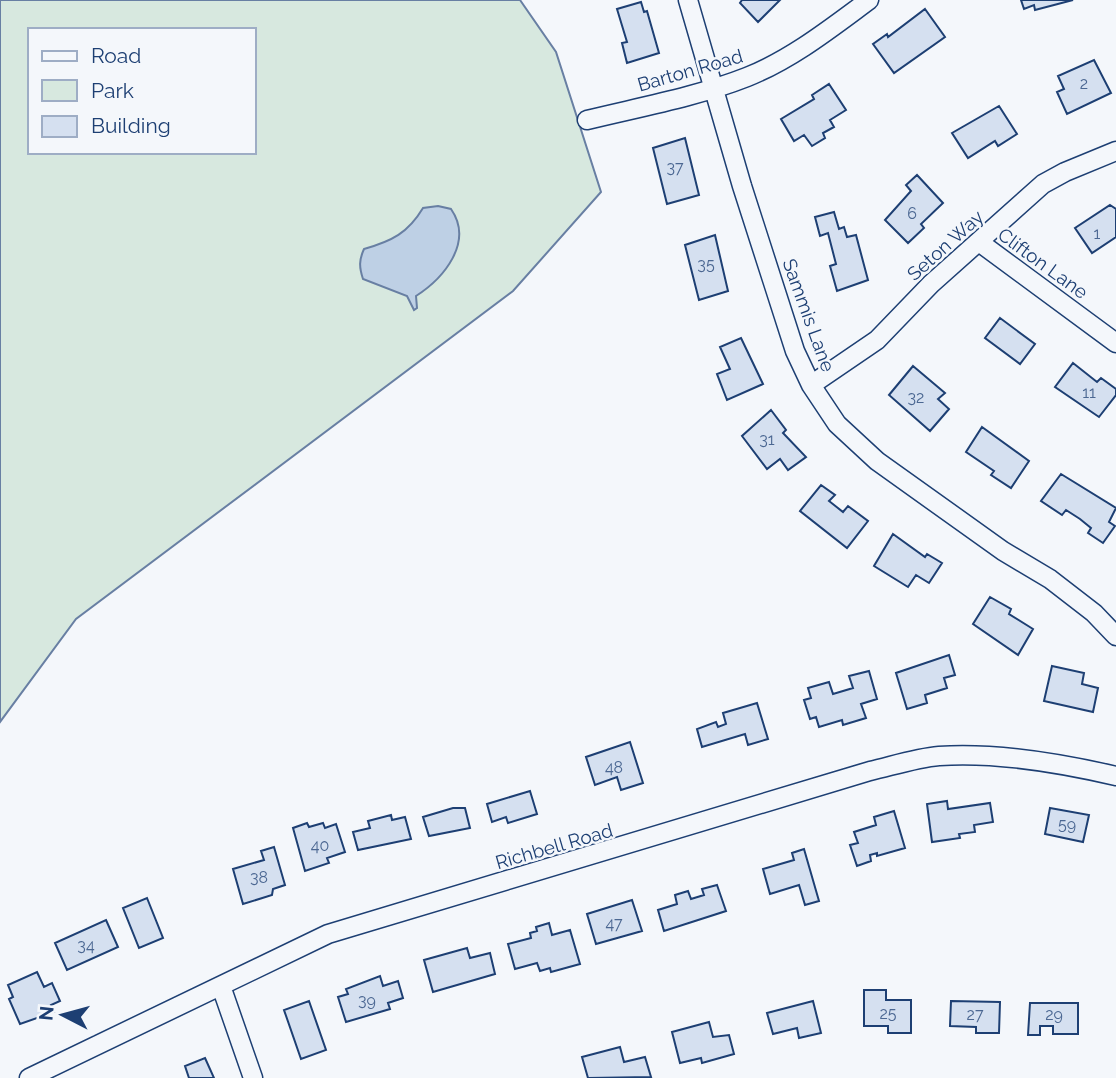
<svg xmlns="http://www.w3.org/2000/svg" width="1116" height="1078" font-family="Raleway,sans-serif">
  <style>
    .green { fill: #d7e8df; stroke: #687fa3; stroke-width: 2; fill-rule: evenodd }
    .water { fill: #bed0e5; stroke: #687fa3; stroke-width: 2 }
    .building { fill: #d5e0f0; stroke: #1d3f73; stroke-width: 2 }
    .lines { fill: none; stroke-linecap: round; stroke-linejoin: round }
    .minor-casing { stroke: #1d3f73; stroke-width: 21 }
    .minor { stroke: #f4f7fb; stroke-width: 18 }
    .labels { text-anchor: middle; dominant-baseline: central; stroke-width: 5; stroke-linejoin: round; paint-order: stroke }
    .number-label { font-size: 16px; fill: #4b6792 }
    .street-label { font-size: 19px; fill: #1d3f73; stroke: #f4f7fb }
  </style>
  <rect width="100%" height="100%" fill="#f4f7fb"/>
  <path class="green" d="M0,0H520L556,52L601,192L513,291L76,619L0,722ZM30,30H254V152H30Z"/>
  <path class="water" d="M438,206L451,209C474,242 444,278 416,296L417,308L414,310L407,296L363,279C359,267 359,260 364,249C392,241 408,233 423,208Z"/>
  <path class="building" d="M742,0H780L758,22L740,3Z
    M1021,0H1073L1035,10L1034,5L1024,9Z
    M641,2L644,12L647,11L659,53L627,63L622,43L627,42L617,9Z
    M925,9L945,37L894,73L873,44L887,34L888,37Z
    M1094,60L1111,93L1067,114L1057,92L1064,89L1058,76Z
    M829,84L846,110L830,120L834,127L823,133L825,138L812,146L804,135L794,141L781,119L814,99L812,95Z
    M999,106L1017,134L998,146L995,141L968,158L952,133Z
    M685,138L699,195L667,204L653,148Z
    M917,175L943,203L921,224L924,228L908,243L885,220L911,191L906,185Z
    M1110,205L1116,209V237L1092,253L1075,228Z
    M834,212L839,229L844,227L847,237L856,235L868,280L837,291L830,266L836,264L828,233L820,236L815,217Z
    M715,235L728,291L699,300L685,245Z
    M1000,318L1035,344L1020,364L985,338Z
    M741,338L763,384L727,400L717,374L730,369L720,347Z
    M1073,363L1097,382L1101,378L1116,389V395L1099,417L1055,387Z
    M913,366L945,393L938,399L949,409L930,431L889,395Z
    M771,410L786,430L783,433L806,457L788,470L780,459L767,469L742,436Z
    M982,427L1029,461L1011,488L991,475L994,471L966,452Z
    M1061,474L1116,508L1109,522L1115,526L1103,543L1088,533L1091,528L1080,519L1066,510L1062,515L1041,501Z
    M821,485L835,495L829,501L843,512L848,506L868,521L847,548L800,511Z
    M893,534L925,557L927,554L942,563L929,583L916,575L908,587L874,566Z
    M990,597L1011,609L1009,614L1033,629L1018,655L973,624Z
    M949,655L955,675L944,678L947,688L925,695L927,703L907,709L896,673Z
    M1052,666L1084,673L1082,684L1098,688L1093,712L1044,701Z
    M869,671L877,699L861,704L866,718L843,725L842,720L819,727L816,717L810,719L804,700L811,698L808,688L829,682L833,694L853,688L849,676Z
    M757,703L768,739L748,745L745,734L702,747L697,729L716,722L718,727L726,724L723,713Z
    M630,742L643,783L621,790L617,777L595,785L586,757Z
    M530,791L537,814L508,823L506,817L492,822L487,804Z
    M947,801L948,809L990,803L993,822L974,825L975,832L959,834L960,838L932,842L927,804Z
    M453,808H465L470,828L429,836L423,817Z
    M1050,808L1089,815L1083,842L1045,834Z
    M894,811L905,848L877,856V853L870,855L871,861L857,866L850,845L858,843L854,832L876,825L874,817Z
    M391,815L392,820L405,817L411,839L358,850L353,832L370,828L368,821Z
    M307,823L309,827L323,823L325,828L336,824L345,852L327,858L329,863L305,871L293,828Z
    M274,847L285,885L273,889L272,895L243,904L233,869L264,860L261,851Z
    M804,849L819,901L805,905L799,885L770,894L763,869L794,860L792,853Z
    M717,885L726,911L664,931L658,910L677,904L675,895L688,891L691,899L704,895L702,889Z
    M147,898L163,938L139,948L123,908Z
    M632,900L642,931L596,944L587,914Z
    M106,920L118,947L67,970L55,943Z
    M549,923L552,935L570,930L580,964L551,972L550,968L540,971L537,963L515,969L508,944L531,938L530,933L537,931L536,927Z
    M467,948L470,958L490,953L495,974L433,992L424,960Z
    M37,972L44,987L52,983L60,1001L51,1005L54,1012L20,1024L9,999L13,997L8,985Z
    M380,976L383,986L398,981L403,998L388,1003L390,1009L346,1022L338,997L348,994L346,989Z
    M864,990H886V1000H911V1033H888V1026H864Z
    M309,1001L326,1050L301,1059L284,1010Z
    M813,1001L821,1033L799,1038L797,1028L773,1034L767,1013Z
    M951,1001L1000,1002L999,1033H976V1027L950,1026Z
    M1030,1003H1078V1034H1053V1026H1040V1035H1028Z
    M709,1022L713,1037L729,1035L734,1054L702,1063L701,1058L680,1063L672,1032Z
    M620,1047L624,1062L645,1057L651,1077L588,1078L582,1057Z
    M205,1058L214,1078H189L185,1066Z"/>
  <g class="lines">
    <g class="minor-casing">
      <path id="minor" d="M688,0L742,186L795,351L811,385L837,424L877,461L1003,551L1050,579L1094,613L1116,636
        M587,120C640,107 696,97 747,77C792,59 831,28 869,0
        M979,242L1116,343
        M811,385L877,340L931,284L1043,184L1065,172L1116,151
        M221,986L253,1078
        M29,1078L328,934L870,771C892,766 916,758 939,756C997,752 1060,763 1116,776"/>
    </g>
    <use href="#minor" class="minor"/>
  </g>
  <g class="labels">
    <g class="number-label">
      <text x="1084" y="83">2</text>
      <text x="675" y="167">37</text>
      <text x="912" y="213">6</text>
      <text x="1097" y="233">1</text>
      <text x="706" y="264">35</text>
      <text x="1089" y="392">11</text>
      <text x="916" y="397">32</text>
      <text x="767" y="439">31</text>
      <text x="614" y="767">48</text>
      <text x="1067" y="824">59</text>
      <text x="320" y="845">40</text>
      <text x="259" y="877">38</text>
      <text x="614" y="923">47</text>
      <text x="86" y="945">34</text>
      <text x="367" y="1000">39</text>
      <text x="888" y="1013">25</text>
      <text x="975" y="1014">27</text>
      <text x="1054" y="1014">29</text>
    </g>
    <g class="street-label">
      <text transform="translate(690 70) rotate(-16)">Barton Road</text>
      <text transform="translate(945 245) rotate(-42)">Seton Way</text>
      <text transform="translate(1043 263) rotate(36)">Clifton Lane</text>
      <text transform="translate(809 315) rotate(70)">Sammis Lane</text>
      <text transform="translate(554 846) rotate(-16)">Richbell Road</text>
    </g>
  </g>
  <rect x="28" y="28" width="228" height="126" fill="#f4f7fb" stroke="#9eadc5" stroke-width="2"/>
  <rect x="42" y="51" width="35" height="10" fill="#f4f7fb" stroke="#9eadc5" stroke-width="2"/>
  <text x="91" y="63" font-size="21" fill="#1d3f73">Road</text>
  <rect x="42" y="80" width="35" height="21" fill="#d7e8df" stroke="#9eadc5" stroke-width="2"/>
  <text x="91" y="98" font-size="21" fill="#1d3f73">Park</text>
  <rect x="42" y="116" width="35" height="21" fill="#d5e0f0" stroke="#9eadc5" stroke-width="2"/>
  <text x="91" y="133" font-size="21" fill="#1d3f73">Building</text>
  <g transform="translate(63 1015) rotate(276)" stroke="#f4f7fb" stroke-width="5" paint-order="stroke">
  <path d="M0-5L12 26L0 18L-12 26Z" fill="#1d3f73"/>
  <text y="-10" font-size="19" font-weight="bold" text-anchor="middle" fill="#1d3f73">N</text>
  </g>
</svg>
